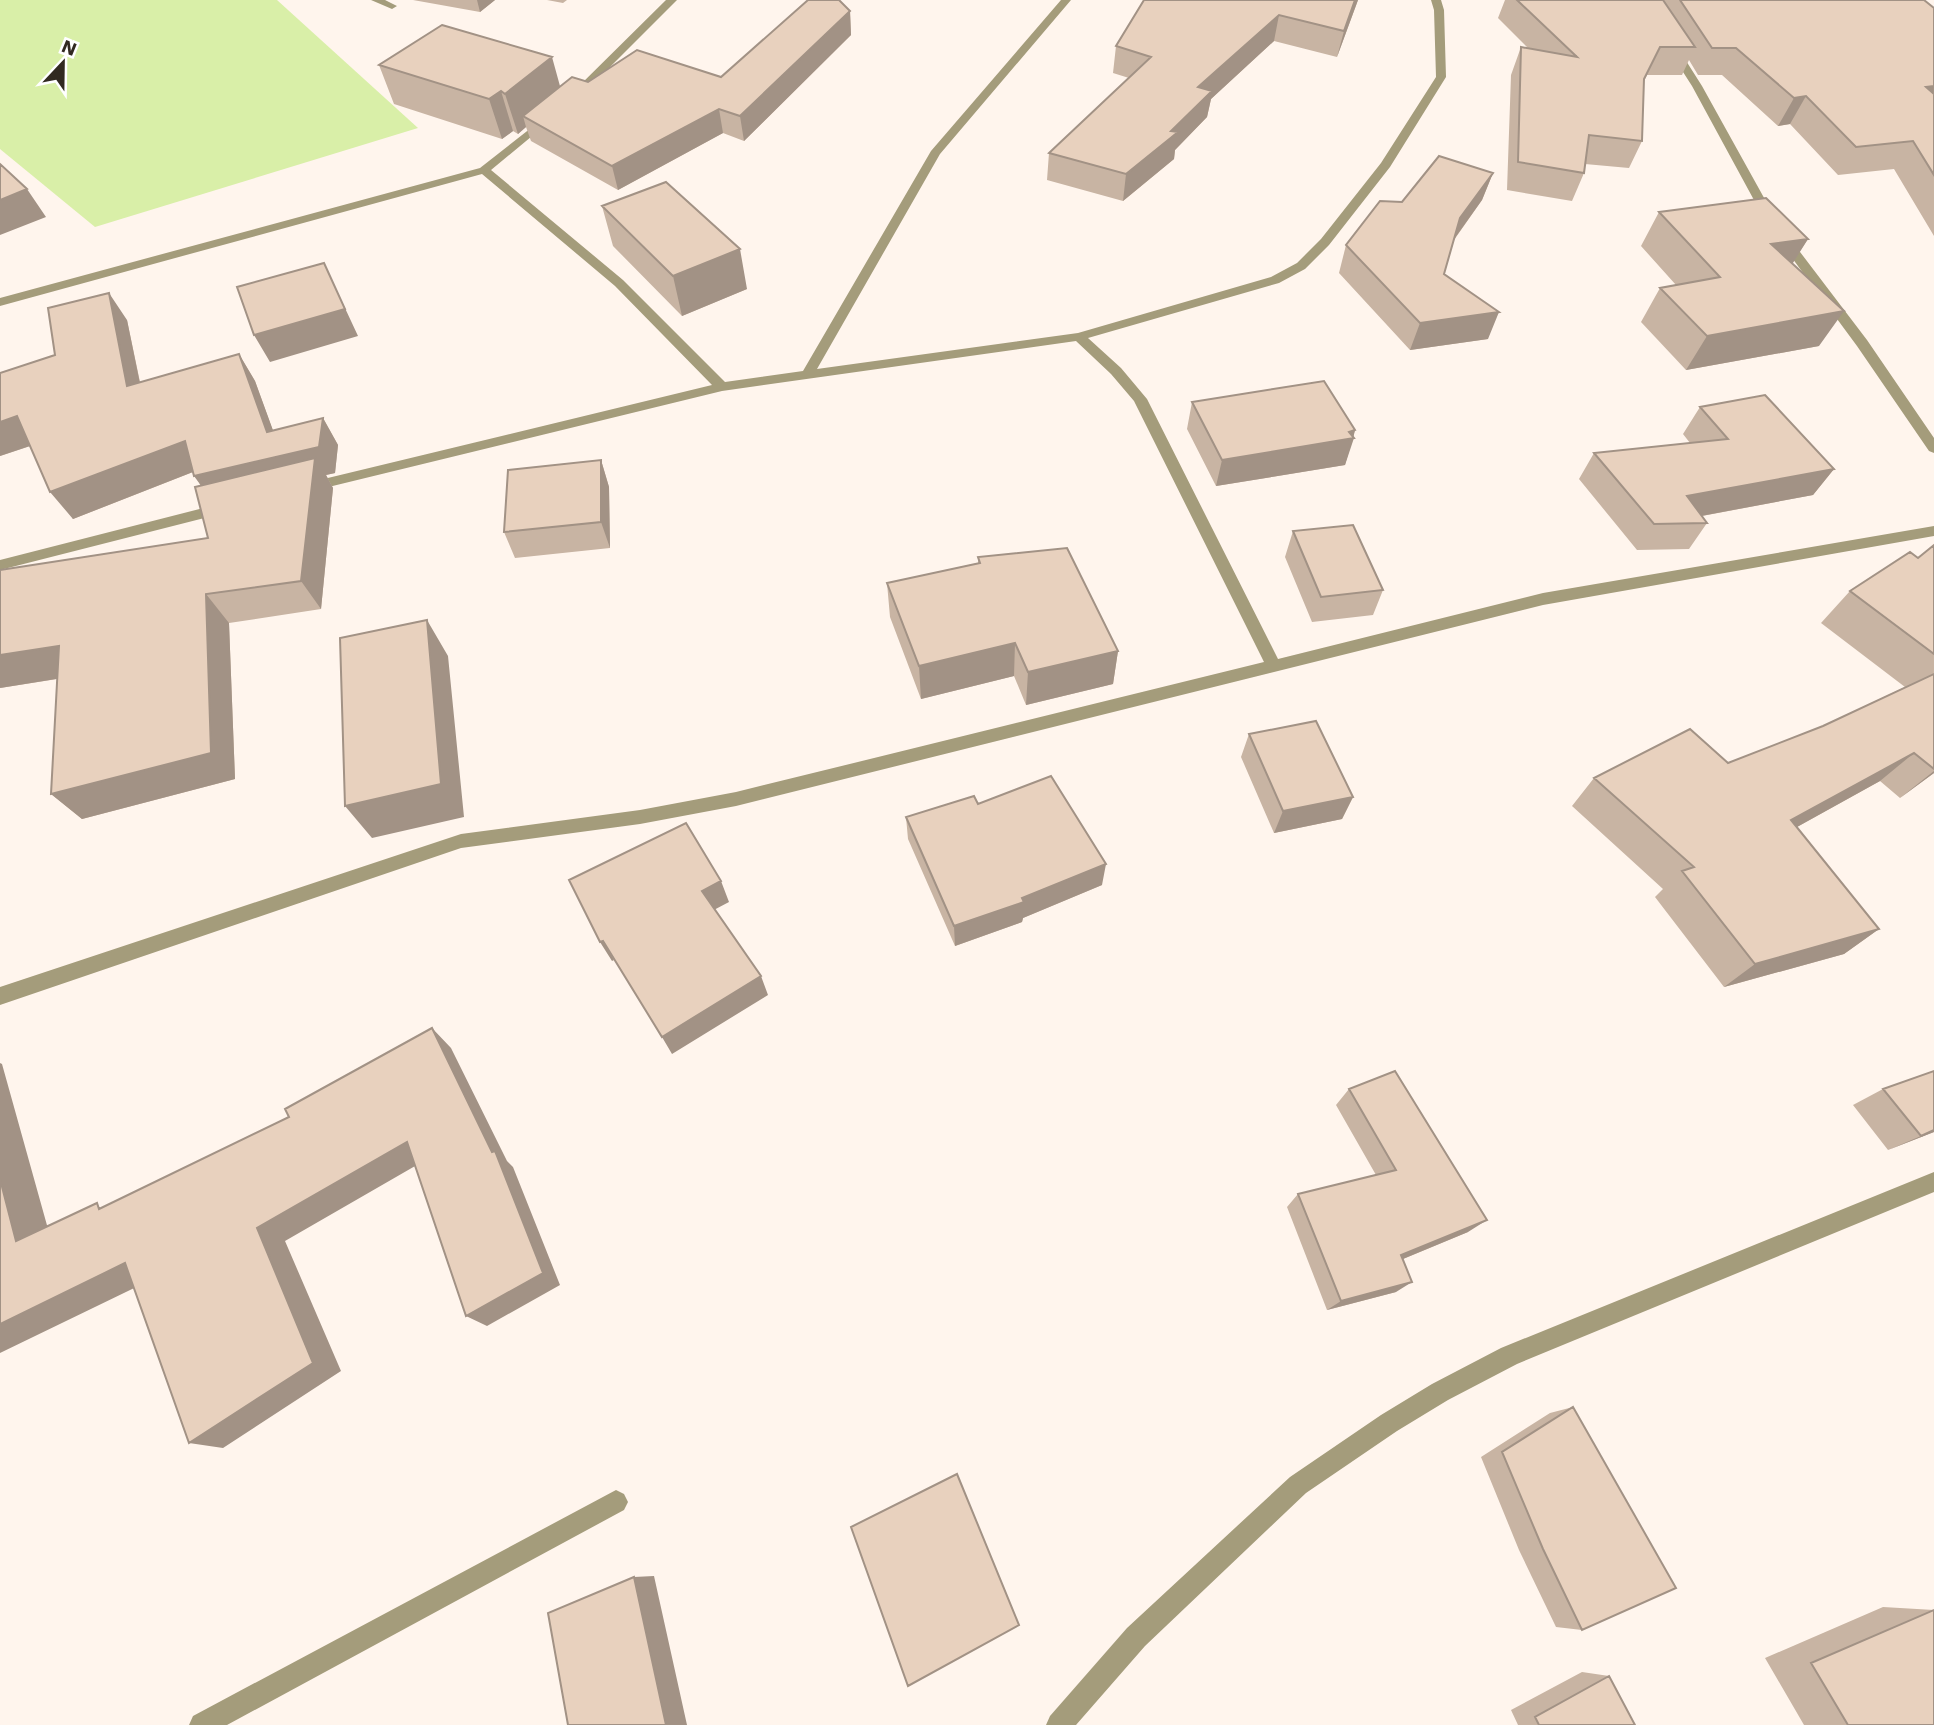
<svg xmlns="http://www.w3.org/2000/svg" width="1934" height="1725" font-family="'Work Sans',sans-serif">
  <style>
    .green { fill: #d9efa8 }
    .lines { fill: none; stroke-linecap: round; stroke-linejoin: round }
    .minor { fill: #a49c7b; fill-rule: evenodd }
    .wall { fill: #c8b4a3 }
    .shaded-wall { fill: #a29285 }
    .building { fill: #e8d1be; stroke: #a29285; stroke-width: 2 }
  </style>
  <rect width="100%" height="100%" fill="#fff5ed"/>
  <path class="green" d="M0,0H277L418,128L95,227L0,149Z"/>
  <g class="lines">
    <path class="minor" d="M371,0H385L397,6L392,9Z
      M666,0H677L582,95H574V91Z
      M1061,0H1071L940,154L817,369L1078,333L1271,277L1297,263L1321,239L1381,163L1436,77L1434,10L1431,0H1441L1444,10L1446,77L1390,167L1329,245L1305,269L1279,283L1088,338L1121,368L1147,399L1278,659L1543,593L1934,526V536L1543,605L736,806L640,824L461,848L0,1005V987L461,834L640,810L736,792L1264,662L1134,401L1111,374L1076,341L722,391L308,492L303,490V484L712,385L615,286L482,174L0,306V298L480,168L545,117L550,120L549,122L491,170L623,280L725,382L803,371L931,151Z
      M1668,45H1676L1702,86L1778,223L1867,340L1934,438V453L1929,451L1857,346L1767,224L1692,86L1667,47Z
      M223,503L230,508L228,512L0,570V560Z
      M1934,1172V1192L1517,1364L1448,1400L1397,1431L1306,1493L1145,1646L1076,1725H1046L1050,1716L1127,1628L1290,1477L1381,1415L1432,1384L1501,1348Z
      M616,1490L624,1494L628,1502L624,1510L227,1725H189L193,1716Z"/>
  </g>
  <path class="wall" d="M413,0H495L480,12Z
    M547,0H567L563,3Z
    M1144,0H1358L1337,57L1274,41L1211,99L1207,117L1175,150L1174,159L1123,201L1047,180L1049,153L1129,78L1113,73L1116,46Z
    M1505,0H1924L1934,8V236L1894,169L1838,175L1790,124L1778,126L1722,75H1698L1689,60L1682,75H1647L1644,81L1642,141L1629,168L1585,164L1584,173L1572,201L1507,190L1511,75L1521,47L1529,49L1498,18Z
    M850,11L851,35L744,141L723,133L618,190L531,141L526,127L518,134L513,131L502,139L394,104L379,65L560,86L588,82L721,77Z
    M1493,173L1482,200L1454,240L1444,274L1488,339L1410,350L1339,273L1346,245L1402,202Z
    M602,206L747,289L682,316L613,246Z
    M1659,212L1808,239L1792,263L1819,346L1686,370L1641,322L1660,288L1676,285L1641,246Z
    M127,320L140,382L239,354L255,381L273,431L323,418L338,445L335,473L326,475L333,488L321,609L229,623L235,779L82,819L51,794L57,679L0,688L208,538L201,486L193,472L73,519L30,446L0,456V373L55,355Z
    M1192,402L1355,430L1345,465L1216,486L1187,429Z
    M1700,407L1834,469L1813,495L1702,516L1707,523L1689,549L1637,550L1579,479L1594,453L1690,443L1683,434Z
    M601,460L609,487L610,548L515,558L504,532Z
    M1293,531L1383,590L1373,615L1312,622L1285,557Z
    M1934,545V773L1900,798L1880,781L1797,827L1879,929L1844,954L1724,987L1655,897L1663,889L1572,806L1594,778L1728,763L1823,726L1905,687L1821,623L1850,591L1918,558Z
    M978,557L1118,651L1113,684L1026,705L1014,676L921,699L890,617L887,583L978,563Z
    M1249,734L1353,797L1342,819L1274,833L1241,757Z
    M978,804L1102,885L1023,918L1022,922L955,946L908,839L906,817Z
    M1349,1089L1468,1232L1403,1259L1396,1292L1327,1310L1287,1207L1298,1194L1376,1175L1336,1105Z
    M1883,1089L1934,1132L1888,1150L1853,1105Z
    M1573,1407L1582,1630L1556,1627L1519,1550L1481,1457L1550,1413Z
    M1883,1607L1934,1610V1725H1804L1765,1658Z
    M1582,1672L1609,1676L1635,1725H1518L1511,1710Z"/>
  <path class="shaded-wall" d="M477,0H495L480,12Z
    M1355,0H1358L1337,57L1344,31Z
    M850,11L851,35L744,141L740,116Z
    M1279,15L1274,41L1211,99L1207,117L1175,150L1174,159L1123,201L1126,174L1198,87Z
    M552,57L563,97L523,116L526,127L518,134L505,94Z
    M1934,86V111L1926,87Z
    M501,91L513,131L502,139L489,99Z
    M1806,96L1790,124L1778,126L1794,98Z
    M719,109L723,133L618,190L612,166Z
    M1493,173L1482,200L1450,245L1460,218Z
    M27,189L46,217L0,235V200Z
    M1808,239L1786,274L1771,244Z
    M740,249L747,289L682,316L673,276Z
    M324,263L358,336L270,362L254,335Z
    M109,293L127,320L146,413L127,386Z
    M1844,311L1819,346L1686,370L1707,336Z
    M1499,312L1488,339L1410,350L1420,323Z
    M239,354L255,381L282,455L323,418L338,445L335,473L326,475L333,488L321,609L301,581L213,502L194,476L267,432Z
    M17,416L39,443L0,456V422Z
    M1355,430L1353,439L1354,438L1345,465L1216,486L1222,460Z
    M185,441L203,468L73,519L50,492Z
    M601,460L609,487L610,548L601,522Z
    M1834,469L1813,495L1669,522L1687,496Z
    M206,594L229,623L235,779L82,819L51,794Z
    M427,620L448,656L464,817L372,838L345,806Z
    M1015,643L1014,676L921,699L919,666Z
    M59,646L87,674L0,688V655Z
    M1118,651L1113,684L1026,705L1028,672Z
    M1914,753L1880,781L1761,847L1791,820Z
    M1934,771V773L1900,798Z
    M1353,797L1342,819L1274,833L1283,811Z
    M1106,864L1102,885L1023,918L1022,922L955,946L954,926Z
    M721,881L729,902L710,912L702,891Z
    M1879,929L1844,954L1724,987L1755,964Z
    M603,941L614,960L612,961L600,942Z
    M761,976L768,995L672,1054L662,1037Z
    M432,1028L451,1048L507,1161L513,1167L560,1285L487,1326L466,1316L492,1152Z
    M0,1063L2,1064L55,1254L16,1241L0,1179Z
    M1934,1130V1132L1888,1150L1921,1136Z
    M407,1142L429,1158L285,1241L341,1371L223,1448L189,1443L257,1228Z
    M1487,1220L1468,1232L1386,1266L1401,1255Z
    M125,1263L159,1276L0,1353V1324Z
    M1412,1282L1396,1292L1327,1310L1341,1301Z
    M654,1576L687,1725H666L634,1577Z"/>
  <path class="building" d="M808,0H839L850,11L740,116L719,109L612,166L523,116L572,77L588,82L637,50L721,77Z
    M1144,0H1355L1344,31L1279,15L1198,87L1212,91L1171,131L1178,132L1126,174L1049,153L1151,57L1116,46Z
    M1517,0H1663L1695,47H1660L1644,79L1642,141L1589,135L1584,173L1518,162L1521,47L1577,57Z
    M1680,0H1924L1934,8V86L1926,87L1934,94V175L1913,141L1856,147L1806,96L1794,98L1736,48H1712Z
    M442,25L552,57L505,94L501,91L489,99L379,65Z
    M1439,156L1493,173L1460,218L1444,274L1499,312L1420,323L1346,245L1380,201L1402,202Z
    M0,164L27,189L0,200Z
    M666,182L740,249L673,276L602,206Z
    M1766,198L1808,239L1771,244L1844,311L1707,336L1660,288L1720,277L1659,212Z
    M324,263L345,309L254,335L237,287Z
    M109,293L127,386L239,354L267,432L323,418L319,447L194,476L185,441L50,492L17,416L0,422V373L55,355L48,308Z
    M1324,381L1355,430L1349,432L1354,438L1222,460L1192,402Z
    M1765,395L1834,469L1687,496L1707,523L1654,524L1594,453L1728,439L1700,407Z
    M315,458L301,581L206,594L211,753L51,794L59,646L0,655V570L208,538L195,487Z
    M601,460V522L504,532L508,470Z
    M1353,525L1383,590L1321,597L1293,531Z
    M1934,545V654L1850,591L1910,552L1918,558Z
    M1067,548L1118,651L1028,672L1015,643L919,666L887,583L980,563L978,557Z
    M427,620L441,784L345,806L340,638Z
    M1934,674V769L1914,753L1791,820L1879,929L1755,964L1682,871L1694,867L1594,778L1690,729L1728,763L1823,726Z
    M1316,721L1353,797L1283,811L1249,734Z
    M1051,776L1106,864L1022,898L1024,902L954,926L906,817L974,796L978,804Z
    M686,823L721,881L702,891L761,976L662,1037L603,941L600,942L569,880Z
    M432,1028L492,1152L495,1151L543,1273L466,1316L407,1142L257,1228L313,1363L189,1443L125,1263L0,1324V1179L16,1241L97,1203L99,1209L289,1117L285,1109Z
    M1395,1071L1487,1220L1401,1255L1412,1282L1341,1301L1298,1194L1396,1170L1349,1089Z
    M1934,1071V1130L1921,1136L1883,1089Z
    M1573,1407L1676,1588L1582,1630L1543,1549L1502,1452Z
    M957,1474L1019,1625L908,1686L851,1527Z
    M634,1577L666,1725H568L548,1613Z
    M1934,1610V1725H1848L1811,1663Z
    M1609,1676L1635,1725H1539L1535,1717Z"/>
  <g transform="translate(63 63) rotate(22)" stroke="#ffffff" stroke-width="5" paint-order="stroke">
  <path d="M0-5L12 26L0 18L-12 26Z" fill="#312921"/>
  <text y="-10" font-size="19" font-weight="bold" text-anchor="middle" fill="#312921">N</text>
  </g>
</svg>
